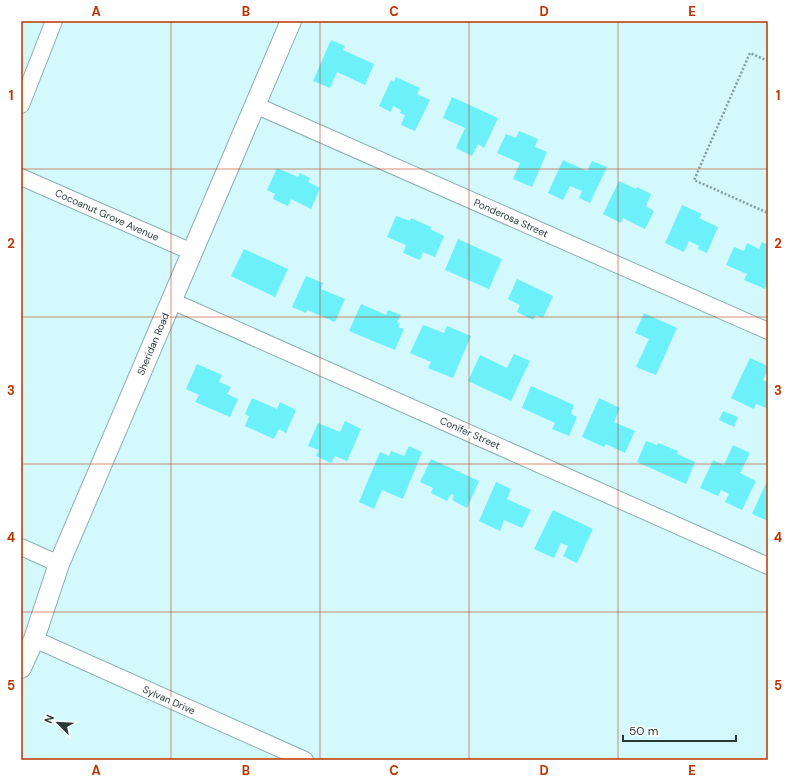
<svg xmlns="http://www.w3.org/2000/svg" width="789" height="781" font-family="'DM Sans',sans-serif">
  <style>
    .building { fill: #6cf0fa }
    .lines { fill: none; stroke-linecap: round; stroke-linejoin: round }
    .minor-casing { stroke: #8aaeb1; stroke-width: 18 }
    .tertiary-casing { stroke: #8aaeb1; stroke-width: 22 }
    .path { stroke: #829d9f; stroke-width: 2.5; stroke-dasharray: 2 2; stroke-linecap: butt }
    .minor { stroke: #fff; stroke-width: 16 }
    .tertiary { stroke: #fff; stroke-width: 20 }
    .grid { fill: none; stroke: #bc3400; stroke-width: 1; stroke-opacity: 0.55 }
    .labels { text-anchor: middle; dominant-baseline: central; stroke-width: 3.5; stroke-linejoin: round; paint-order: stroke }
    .street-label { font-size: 10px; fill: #293839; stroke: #fff }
    .neatline { fill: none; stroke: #bc3400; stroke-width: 1.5 }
    .grid-label { font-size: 13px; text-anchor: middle; font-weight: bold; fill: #bc3400 }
  </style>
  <rect width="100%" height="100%" fill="#d3f9fc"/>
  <path class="building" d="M331,40L345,46L343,50L374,64L365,85L337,72L330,88L313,81Z
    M396,77L420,88L417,94L430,100L415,131L401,125L405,115L400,113L401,110L393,106L391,112L379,106L391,80L394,82Z
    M452,97L498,118L484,148L478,144L472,156L456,148L465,128L443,118Z
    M519,131L538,139L535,147L547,152L532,187L513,179L520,163L497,153L506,134L516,138Z
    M563,160L587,171L592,161L607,167L590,203L579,198L582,191L570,186L563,200L548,193Z
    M277,168L298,177L300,173L310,178L308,182L320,188L311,209L291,199L288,206L273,199L275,194L267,190Z
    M619,181L636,189L637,187L651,194L646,206L654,211L645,229L623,218L621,223L603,214Z
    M682,205L702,214L699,218L718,227L707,253L698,249L699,246L689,241L684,252L665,243Z
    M396,216L410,221L411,218L431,227L430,229L444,236L435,257L423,252L420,260L403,253L406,245L387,237Z
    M458,239L502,259L489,289L445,270Z
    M762,242L768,245V283L765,289L744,280L747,274L726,265L734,247L744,251L747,243L759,249Z
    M244,249L288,269L275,297L231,276Z
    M306,276L323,283L321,289L345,299L335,322L307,310L306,313L292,307Z
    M517,279L553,296L543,318L536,315L533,320L517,312L520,305L508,299Z
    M361,304L386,315L388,310L401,315L397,322L400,323L398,327L404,329L395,350L349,331Z
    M644,313L677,328L656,375L636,367L649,339L635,333Z
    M423,325L444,333L447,326L471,336L453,378L428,368L431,362L410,353Z
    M514,354L530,361L511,401L468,381L480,355L507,368Z
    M750,358L768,366V370L763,380L768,382V409L756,404L754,409L731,398Z
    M197,364L222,375L219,382L231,387L227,394L238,399L230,417L195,402L199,395L186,389Z
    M531,386L574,405L571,414L577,417L569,436L552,429L555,423L522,408Z
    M252,398L277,409L280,402L296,410L286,433L279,429L274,439L245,426L249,416L245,414Z
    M599,398L620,408L614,422L635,431L625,453L606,444L604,447L582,437Z
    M723,411L738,417L734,427L719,420Z
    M345,421L361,429L347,461L335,456L331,463L316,456L319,450L308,446L318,423L340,432Z
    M646,441L657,445L658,443L678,451L677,454L695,462L686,484L637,462Z
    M733,445L750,453L740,473L756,481L742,510L725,502L729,494L721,490L718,496L700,488L713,460L724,465Z
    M409,446L422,452L403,499L382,490L374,509L359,502L380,452L389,456L391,451L404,456Z
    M431,459L479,481L467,508L452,500L454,495L451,494L447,501L431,493L433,488L420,482Z
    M767,481H768V521L752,514Z
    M496,482L511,489L507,499L531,510L522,528L504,520L500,531L479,521Z
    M553,510L593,529L577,563L563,556L568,546L561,543L554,558L534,549Z"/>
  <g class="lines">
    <g class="minor-casing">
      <path id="minor" d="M21,105L54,21
        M255,105L768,331
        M21,177L192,252
        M172,301L768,566
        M21,547L59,564
        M34,639L305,760"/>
    </g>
    <g class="tertiary-casing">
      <path id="tertiary" d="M21,668L34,639L59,564L291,21"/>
    </g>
    <path class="path" d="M768,61L750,53L694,180L768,213"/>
    <use href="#minor" class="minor"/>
    <use href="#tertiary" class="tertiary"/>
  </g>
  <path class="grid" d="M171,21V760M320,21V760M469,21V760M618,21V760M21,169H768M21,317H768M21,464H768M21,612H768"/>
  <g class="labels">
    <g class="street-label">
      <text transform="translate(107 215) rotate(24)">Cocoanut Grove Avenue</text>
      <text transform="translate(511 218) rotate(24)">Ponderosa Street</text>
      <text transform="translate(153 344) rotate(-67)">Sheridan Road</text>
      <text transform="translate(470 433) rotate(24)">Conifer Street</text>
      <text transform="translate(169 700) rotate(24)">Sylvan Drive</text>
    </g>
  </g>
  <rect width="789" height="781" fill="none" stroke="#ffffff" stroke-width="44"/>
  <g transform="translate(58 723) rotate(294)" stroke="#ffffff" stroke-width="3" paint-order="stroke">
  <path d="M0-3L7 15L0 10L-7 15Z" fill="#293839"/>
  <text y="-6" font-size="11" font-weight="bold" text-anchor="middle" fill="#293839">N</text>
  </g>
  <path d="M623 735v6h113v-6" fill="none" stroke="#293839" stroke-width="2"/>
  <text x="629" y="735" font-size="12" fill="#293839" stroke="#ffffff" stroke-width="3" paint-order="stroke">50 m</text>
  <rect x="22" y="22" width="745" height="737" class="neatline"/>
  <g class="grid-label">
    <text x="96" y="16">A</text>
    <text x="246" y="16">B</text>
    <text x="394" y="16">C</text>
    <text x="544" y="16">D</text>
    <text x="692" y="16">E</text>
    <text x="11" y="100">1</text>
    <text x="778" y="100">1</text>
    <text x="11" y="248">2</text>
    <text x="778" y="248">2</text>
    <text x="11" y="395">3</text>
    <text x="778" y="395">3</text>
    <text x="11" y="542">4</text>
    <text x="778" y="542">4</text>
    <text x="11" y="690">5</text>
    <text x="778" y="690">5</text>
    <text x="96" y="775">A</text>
    <text x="246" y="775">B</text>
    <text x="394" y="775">C</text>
    <text x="544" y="775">D</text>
    <text x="692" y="775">E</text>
  </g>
</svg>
